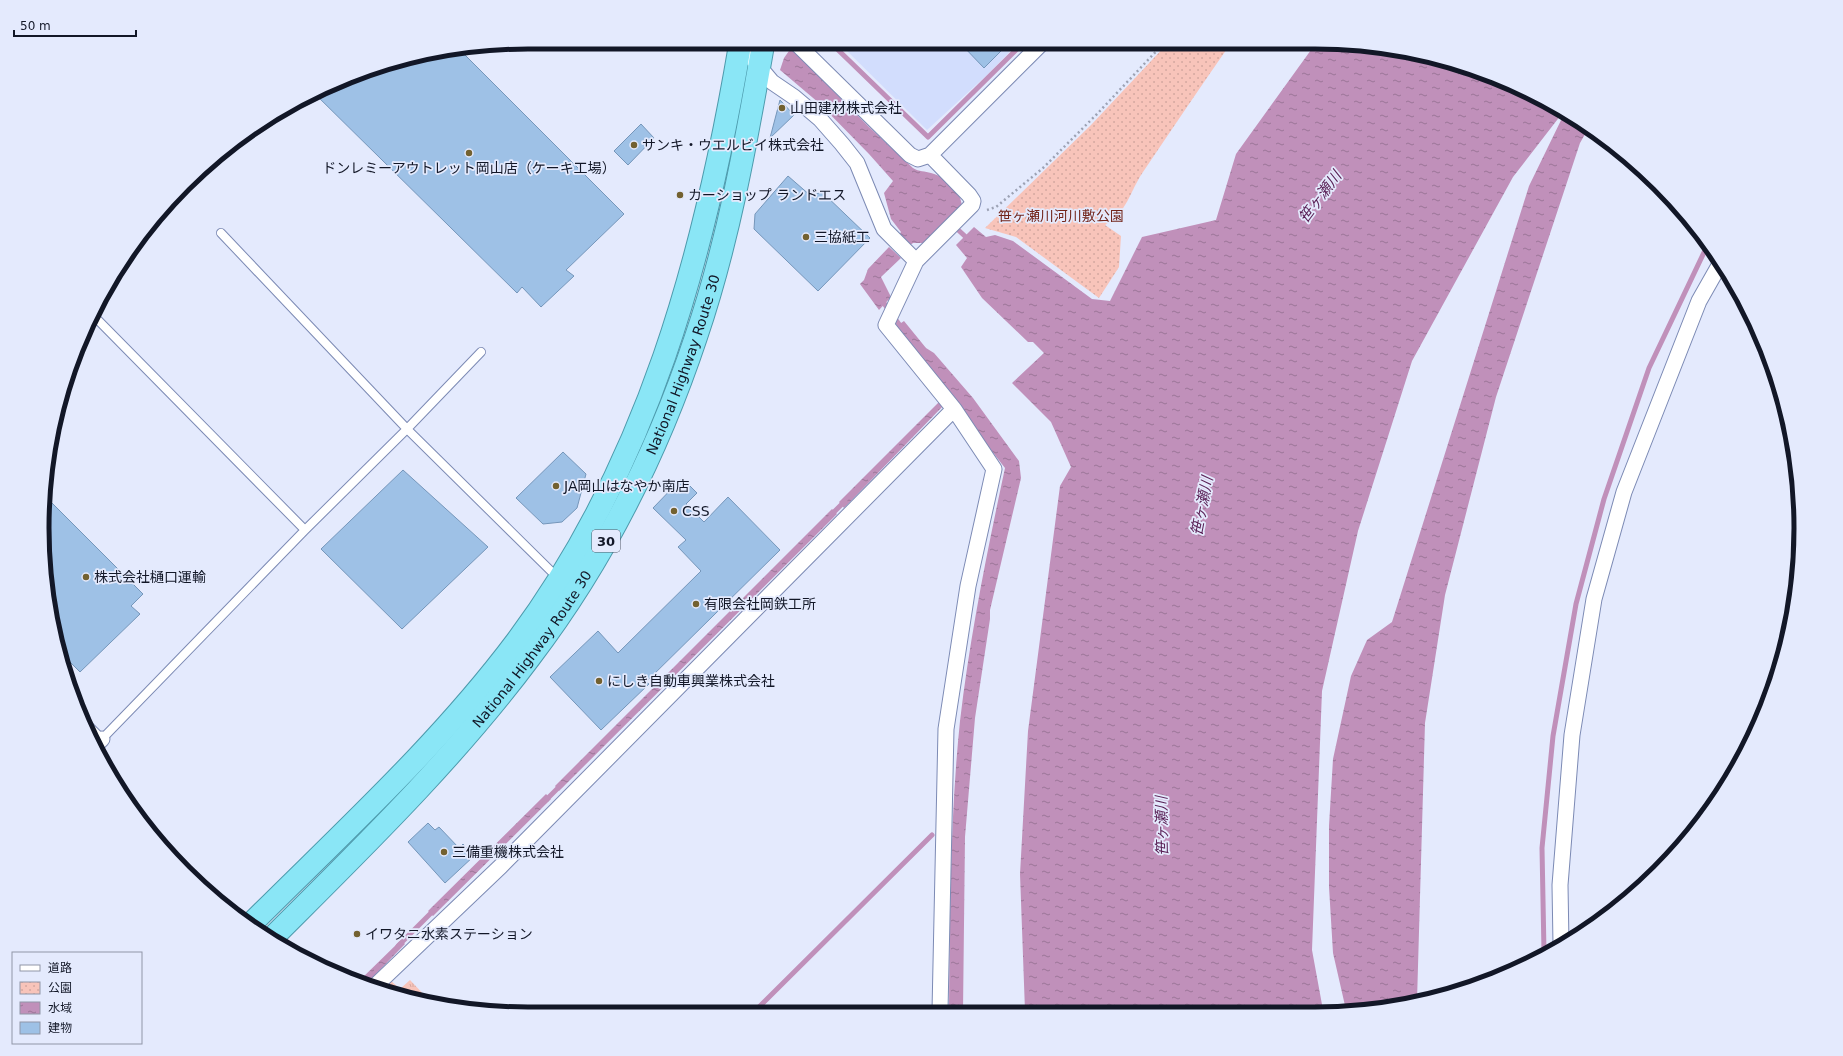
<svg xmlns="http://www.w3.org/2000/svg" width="1843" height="1056" font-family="'DejaVu Sans','Noto Sans JP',sans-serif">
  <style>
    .built { fill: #d2ddfd }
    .grass { fill: url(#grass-tufts) }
    .park { fill: url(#park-dots) }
    .water { fill: url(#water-ripples) }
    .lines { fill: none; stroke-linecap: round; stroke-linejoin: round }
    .stream { stroke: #c090ba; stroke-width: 5 }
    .building { fill: #9ec1e6; stroke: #7596ba }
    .service-casing { stroke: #7c8ab4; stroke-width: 10 }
    .minor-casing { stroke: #7c8ab4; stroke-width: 17 }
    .trunk-casing { stroke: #4d9aac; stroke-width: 24 }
    .path { stroke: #9ca2b4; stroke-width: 2.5; stroke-dasharray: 2 3; stroke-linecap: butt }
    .service { stroke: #fff; stroke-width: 8 }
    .minor { stroke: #fff; stroke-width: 15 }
    .trunk { stroke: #8ae6f6; stroke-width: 22 }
    .poi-dot { fill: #736130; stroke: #e4eafd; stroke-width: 1.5 }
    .labels { text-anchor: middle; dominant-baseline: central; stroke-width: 3.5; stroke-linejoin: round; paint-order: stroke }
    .shield { fill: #e4eafd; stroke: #515667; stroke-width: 1 }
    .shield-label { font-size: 13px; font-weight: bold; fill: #121727 }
    .poi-label { font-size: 14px; fill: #121727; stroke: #e4eafd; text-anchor: start }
    .park-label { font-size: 14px; fill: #73261c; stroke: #e4eafd }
    .street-label { font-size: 14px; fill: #121727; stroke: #e4eafd }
    .water-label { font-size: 15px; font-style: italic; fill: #581e54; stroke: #e4eafd }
    .rim { fill: none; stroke: #121727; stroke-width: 5 }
  </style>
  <defs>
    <pattern id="grass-tufts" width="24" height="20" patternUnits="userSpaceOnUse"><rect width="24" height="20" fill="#f8c4ba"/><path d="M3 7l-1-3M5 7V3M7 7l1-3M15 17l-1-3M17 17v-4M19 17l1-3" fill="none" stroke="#d4a8a0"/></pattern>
    <pattern id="park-dots" width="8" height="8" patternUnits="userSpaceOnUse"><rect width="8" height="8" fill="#f8c4ba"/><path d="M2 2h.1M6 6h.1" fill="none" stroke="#d4a8a0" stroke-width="1.8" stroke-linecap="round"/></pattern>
    <pattern id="water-ripples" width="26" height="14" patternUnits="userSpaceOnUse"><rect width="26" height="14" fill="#c090ba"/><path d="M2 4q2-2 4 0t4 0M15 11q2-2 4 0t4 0" fill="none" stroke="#9b7597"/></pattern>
  </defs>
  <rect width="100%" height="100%" fill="#e4eafd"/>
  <path class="built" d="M1017,44L988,74L927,130L841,45Z"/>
  <path class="grass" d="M390,980L400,989L410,980L429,1000L380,990Z"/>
  <path class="park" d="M1231,43C1201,86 1172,129 1143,172C1130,191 1127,213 1105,225L1121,236L1119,267L1099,298L1016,237L985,228L1091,125L1167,44Z"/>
  <path class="water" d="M1316,43H1347L1471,68L1564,111L1513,177L1412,361L1358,531L1322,691L1312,950L1323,1010L1025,1011L1020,874L1028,731L1060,486L1071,467L1051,422L1012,383L1044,353L1033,342H1028L982,298L961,267L967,258L956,245L974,227L986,237L995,235L1013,241L1092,299L1110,301L1142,237L1216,220L1236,154Z
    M791,48L869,127L913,168C919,172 925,171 931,173C950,178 964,194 962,213L932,243H913L909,246L898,236L901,232L891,219L884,193L893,181L869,154L819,103L780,70L784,58Z
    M1565,112L1588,129L1580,143L1496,397L1445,595L1425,723L1417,1001L1378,1010H1346L1333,953L1329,887V826L1333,759L1351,676L1367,640L1392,622L1529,186Z
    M889,247L901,258L881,277L891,297L879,310L860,284L864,280L868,269Z
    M904,321L926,348L934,353L973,398L1019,461L1021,478L990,610V619L975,718L965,837L963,1011H949C950,914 950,818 960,721C970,636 987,552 1005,468L895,327Z
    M940,401L944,405L844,508L839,502Z
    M832,509L837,514L559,791L555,786Z
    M546,794L551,799L433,916L428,911Z
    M401,940L405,944L365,985L358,982Z"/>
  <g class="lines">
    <path class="stream" d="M833,45L928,137L1022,44
      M954,226L969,240
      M881,299L903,330
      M831,515L845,501
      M545,801L562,784
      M398,946L435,909
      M1544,952L1542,848L1553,736L1576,604L1604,499L1649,368L1708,244
      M754,1012L932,835"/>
  </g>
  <path class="building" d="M961,44H1008L984,68Z
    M458,48L624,214L566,270L574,276L541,307L522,287L517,293L313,92L372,68Z
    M780,100L794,115L770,138Z
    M641,124L654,138L628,165L614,151Z
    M788,176L811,196L822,192L870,238L818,291L754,229L755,214Z
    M563,452L586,474L577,508L562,522L543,524L516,498Z
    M403,470L488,547L402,629L321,549Z
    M682,478L697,493L686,504L704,522L728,497L780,550L646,682L649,684L601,730L550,677L598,631L618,653L701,571L678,547L686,540L653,508Z
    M45,496L143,594L131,606L140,614L80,672L60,652L51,623L43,560Z
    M428,823L435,830L439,827L459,848L463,844L474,856L445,883L408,842Z"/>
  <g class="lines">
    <g class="service-casing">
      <path id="service" d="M221,233L407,429L558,578
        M92,314L305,530
        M80,717L102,739L305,530L407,429L481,352"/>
    </g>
    <g class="minor-casing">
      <path id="minor" d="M741,45L772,82L794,97L820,119L842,144L857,163L884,229L916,261
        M798,45L910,155L918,159L930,155L1041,44
        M95,746L102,739
        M1561,944L1560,885L1572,735L1594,599L1624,492L1699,301L1720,264
        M373,988L501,866L954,409L886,325L916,261L972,205L973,201L969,195L930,155
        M940,1011L946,729L968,586L994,469L954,409"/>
    </g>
    <g class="trunk-casing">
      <g id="trunk">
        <path d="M251,924C342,833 439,745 517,641C648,465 704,258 740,45"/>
        <path id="s1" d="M271,939C361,849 454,759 530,657C603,561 658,451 696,337C728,243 746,143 763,45"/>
      </g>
    </g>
    <path class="path" d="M987,210L996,207L1043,168L1097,114L1163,44"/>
    <use href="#service" class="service"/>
    <use href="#minor" class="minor"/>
    <use href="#trunk" class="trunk"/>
  </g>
  <g class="poi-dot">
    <circle cx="782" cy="108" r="4"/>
    <circle cx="634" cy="145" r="4"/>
    <circle cx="469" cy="153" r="4"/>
    <circle cx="680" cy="195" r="4"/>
    <circle cx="806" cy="237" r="4"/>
    <circle cx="556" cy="486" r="4"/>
    <circle cx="674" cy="511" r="4"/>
    <circle cx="86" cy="577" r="4"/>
    <circle cx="696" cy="604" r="4"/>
    <circle cx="599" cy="681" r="4"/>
    <circle cx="444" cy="852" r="4"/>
    <circle cx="357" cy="934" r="4"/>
  </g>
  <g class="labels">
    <rect class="shield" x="592" y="530" width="28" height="22" rx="3"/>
    <g class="shield-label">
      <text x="606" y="541">30</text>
    </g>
    <g class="poi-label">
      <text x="790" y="108">山田建材株式会社</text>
      <text x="642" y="145">サンキ・ウエルビイ株式会社</text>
      <text x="469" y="168" text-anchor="middle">ドンレミーアウトレット岡山店（ケーキ工場）</text>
      <text x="688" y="195">カーショップ ランドエス</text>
      <text x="814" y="237">三協紙工</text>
      <text x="564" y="486">JA岡山はなやか南店</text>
      <text x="682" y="511">CSS</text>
      <text x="94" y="577">株式会社樋口運輸</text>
      <text x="704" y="604">有限会社岡鉄工所</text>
      <text x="607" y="681">にしき自動車興業株式会社</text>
      <text x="452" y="852">三備重機株式会社</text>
      <text x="365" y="934">イワタニ水素ステーション</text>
    </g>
    <g class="park-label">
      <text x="1061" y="216">笹ヶ瀬川河川敷公園</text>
    </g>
    <g class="street-label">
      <text stroke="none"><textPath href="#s1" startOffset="715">National Highway Route 30</textPath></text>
      <text stroke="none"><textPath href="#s1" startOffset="391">National Highway Route 30</textPath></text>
    </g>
    <g class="water-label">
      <text transform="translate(1320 197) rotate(-53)">笹ヶ瀬川</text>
      <text transform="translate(1202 506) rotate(-79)">笹ヶ瀬川</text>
      <text transform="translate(1162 826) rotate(-91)">笹ヶ瀬川</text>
    </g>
  </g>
  <path d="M0 0H1843V1056H0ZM528 49H1315A479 479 0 0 1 1794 528V528A479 479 0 0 1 1315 1007H528A479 479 0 0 1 49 528V528A479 479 0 0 1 528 49Z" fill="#e4eafd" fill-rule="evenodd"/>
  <path class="rim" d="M528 49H1315A479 479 0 0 1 1794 528V528A479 479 0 0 1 1315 1007H528A479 479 0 0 1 49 528V528A479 479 0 0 1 528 49Z"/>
  <rect x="12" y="952" width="130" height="92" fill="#e4eafd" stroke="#9096a7"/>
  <rect x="20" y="965" width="20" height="6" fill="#ffffff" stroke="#9096a7"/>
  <text x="48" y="972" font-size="12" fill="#121727">道路</text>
  <rect x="20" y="982" width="20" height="12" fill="url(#park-dots)" stroke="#9096a7"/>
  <text x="48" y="992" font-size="12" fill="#121727">公園</text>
  <rect x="20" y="1002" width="20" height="12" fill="url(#water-ripples)" stroke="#9096a7"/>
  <text x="48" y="1012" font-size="12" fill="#121727">水域</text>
  <rect x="20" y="1022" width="20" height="12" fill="#9ec1e6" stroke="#9096a7"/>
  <text x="48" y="1032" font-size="12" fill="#121727">建物</text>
  <path d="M14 30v6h122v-6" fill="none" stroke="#121727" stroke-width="2"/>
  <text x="20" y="30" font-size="12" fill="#121727" stroke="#e4eafd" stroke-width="3" paint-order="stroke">50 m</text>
</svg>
